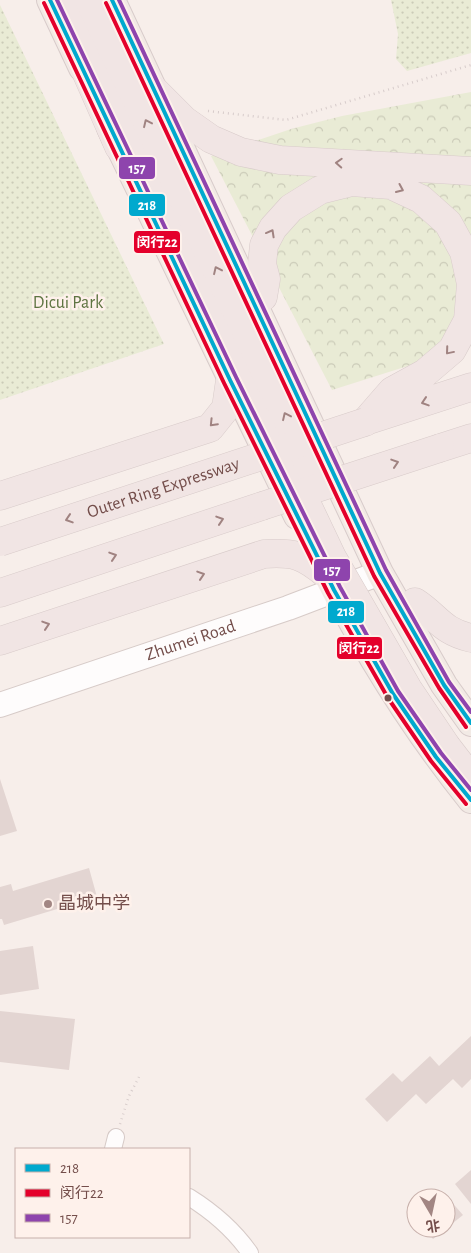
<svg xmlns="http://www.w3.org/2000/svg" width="471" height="1253" font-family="'Alegreya Sans','Noto Sans SC',sans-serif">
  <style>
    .forest { fill: url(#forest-crowns) }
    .park { fill: url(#park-dots) }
    .building { fill: #e3d5d2 }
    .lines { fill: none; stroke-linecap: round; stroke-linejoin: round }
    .street-casing { stroke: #d6cac7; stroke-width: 18 }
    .secondary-casing { stroke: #d7cbc8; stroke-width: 26 }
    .primary-casing { stroke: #d8cbca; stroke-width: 28 }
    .highway-casing { stroke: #d8cbca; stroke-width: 29 }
    .path { stroke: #d7cccb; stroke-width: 2.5; stroke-dasharray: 1 4; stroke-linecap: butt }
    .street { stroke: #fefcfc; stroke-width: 16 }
    .secondary { stroke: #fefcfc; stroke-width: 24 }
    .primary { stroke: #f2eae5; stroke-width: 26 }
    .highway { stroke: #f1e5e4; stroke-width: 28 }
    .highway-bridge-casing { stroke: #d8cbca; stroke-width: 29; stroke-linecap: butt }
    .highway-bridge { stroke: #f1e5e4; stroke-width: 28 }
    .bus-1-casing { stroke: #fef1eb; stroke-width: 8 }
    .bus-2-casing { stroke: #fef1eb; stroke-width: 8 }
    .bus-3-casing { stroke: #fef1eb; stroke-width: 8 }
    .bus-1 { stroke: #00a9ce; stroke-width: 4 }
    .bus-2 { stroke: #e4002b; stroke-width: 4 }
    .bus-3 { stroke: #8e44ad; stroke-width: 4 }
    .oneway { stroke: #a08381 }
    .bus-dot { fill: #744e4b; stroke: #fef1eb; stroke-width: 2 }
    .poi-dot { fill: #a28683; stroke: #fef1eb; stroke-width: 2 }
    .labels { text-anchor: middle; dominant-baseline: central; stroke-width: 5; stroke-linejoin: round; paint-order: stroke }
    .park-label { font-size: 18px; fill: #5e7441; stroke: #fef1eb }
    .street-label { font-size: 18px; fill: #744e4b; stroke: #fef1eb }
    .poi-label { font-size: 18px; fill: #744e4b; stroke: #fef1eb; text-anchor: start }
    .line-badge { stroke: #fef1eb; stroke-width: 2 }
    .badge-label { font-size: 14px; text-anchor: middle; font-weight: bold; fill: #fff }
  </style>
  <defs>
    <pattern id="forest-crowns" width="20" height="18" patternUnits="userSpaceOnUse" patternTransform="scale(1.25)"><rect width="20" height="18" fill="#e9ebd5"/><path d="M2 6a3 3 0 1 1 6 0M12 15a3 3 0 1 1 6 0" fill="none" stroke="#cbcbb8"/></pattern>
    <pattern id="park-dots" width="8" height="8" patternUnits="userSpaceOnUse" patternTransform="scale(1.25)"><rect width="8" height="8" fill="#e9ebd5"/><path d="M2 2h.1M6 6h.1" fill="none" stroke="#cbcbb8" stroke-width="1.8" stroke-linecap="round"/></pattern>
  </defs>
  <rect width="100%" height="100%" fill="#f7eeea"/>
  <path class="forest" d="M471,92V346L332,390L211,156L291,129L342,116Z"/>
  <path class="park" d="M391,0H471V53L407,71L396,59L398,34Z
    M0,5L164,344L0,400Z"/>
  <path class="building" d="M0,779L17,831L0,836Z
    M89,868L97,897L4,925L2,919H0V887L11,884L13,891Z
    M33,946L39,989L0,995V951Z
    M0,1011L75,1019L69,1070L0,1062Z
    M471,1036V1079L462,1088L453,1079L426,1104L416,1094L387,1122L365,1099L393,1073L402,1082L430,1056L439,1066Z
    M471,1170V1204L455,1184Z
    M449,1199L463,1215L433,1239L424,1228H446V1202Z"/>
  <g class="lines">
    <g class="street-casing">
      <path id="street" d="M113,1149L116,1137
        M189,1197C213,1212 234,1230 250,1253"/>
    </g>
    <g class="secondary-casing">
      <g id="secondary">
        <path id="s1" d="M0,705L288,608L380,573"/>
      </g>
    </g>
    <g class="primary-casing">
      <path id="primary" d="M50,0L82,68
        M112,0L380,573L444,685L471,723
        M110,128L297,516
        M316,553C359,641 410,724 471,800"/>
    </g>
    <g class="highway-casing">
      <path id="highway" d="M75,47L119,147
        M153,89L184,120L211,139L241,152L280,160L471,171
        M263,297L266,279L262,264L264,245L273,228L291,208L320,190L352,182L391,185L421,199L448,223L464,252L471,284L468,320L452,350L425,373L392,391L365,422
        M366,421L471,387
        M440,448L471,438
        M0,496L210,428L226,408L230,380
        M0,593L262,506
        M415,602C438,617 441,631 471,638
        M0,641L264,554C294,552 303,555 326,574
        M447,747L471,778"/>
    </g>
    <path class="path" d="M208,111L286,120L471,65
      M120,1124L129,1096L139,1077"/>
    <use href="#street" class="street"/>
    <use href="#secondary" class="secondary"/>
    <use href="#primary" class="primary"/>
    <use href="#highway" class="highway"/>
    <g class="highway-bridge-casing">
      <g id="highway-bridge">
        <path d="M67,0L332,557L408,689L447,747"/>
        <path d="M89,0L315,477"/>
        <path d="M262,506L440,448"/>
        <path id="s2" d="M0,542L365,422"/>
      </g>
    </g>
    <use href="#highway-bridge" class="highway-bridge"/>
    <g class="bus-1-casing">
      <path id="bus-1" d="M50,0L230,380L334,590L393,694L436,757L471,800
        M112,0L380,573L444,685L471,723"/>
    </g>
    <g class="bus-2-casing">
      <path id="bus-2" d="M44,3L224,383L328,593L388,698L431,761L466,804
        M106,3L374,576L439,688L466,727"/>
    </g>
    <g class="bus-3-casing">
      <path id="bus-3" d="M57,0L236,377L340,587L398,691L441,753L471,790
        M119,0L386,570L449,682L471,712"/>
    </g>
    <use href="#bus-1" class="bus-1"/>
    <use href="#bus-2" class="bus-2"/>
    <use href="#bus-3" class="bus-3"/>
  </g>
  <defs><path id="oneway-chevron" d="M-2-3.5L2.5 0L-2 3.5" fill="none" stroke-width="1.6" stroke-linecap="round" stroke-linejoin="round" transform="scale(1.25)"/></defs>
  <g class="oneway">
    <use href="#oneway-chevron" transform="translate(147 123) rotate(-115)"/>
    <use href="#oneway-chevron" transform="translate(339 163) rotate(-177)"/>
    <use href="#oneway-chevron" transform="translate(400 189) rotate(24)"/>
    <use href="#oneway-chevron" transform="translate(271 233) rotate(-61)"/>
    <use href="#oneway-chevron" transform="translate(217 270) rotate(-115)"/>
    <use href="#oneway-chevron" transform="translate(449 351) rotate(130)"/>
    <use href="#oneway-chevron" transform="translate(425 402) rotate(162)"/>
    <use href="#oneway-chevron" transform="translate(286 416) rotate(-115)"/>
    <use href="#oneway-chevron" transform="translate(213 423) rotate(134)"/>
    <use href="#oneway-chevron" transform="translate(395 463) rotate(-18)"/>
    <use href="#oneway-chevron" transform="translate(69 519) rotate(162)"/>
    <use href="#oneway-chevron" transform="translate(220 520) rotate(-18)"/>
    <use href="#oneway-chevron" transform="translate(113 556) rotate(-18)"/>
    <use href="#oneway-chevron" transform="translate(201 575) rotate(-18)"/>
    <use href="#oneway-chevron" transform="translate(46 625) rotate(-18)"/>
  </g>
  <circle class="bus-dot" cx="388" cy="698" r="4.5"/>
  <circle class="poi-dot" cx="48" cy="904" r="5"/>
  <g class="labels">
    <g class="park-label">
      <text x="68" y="303">Dicui Park</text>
    </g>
    <g class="street-label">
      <text stroke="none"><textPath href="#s2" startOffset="172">Outer Ring Expressway</textPath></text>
      <text stroke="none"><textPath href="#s1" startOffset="201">Zhumei Road</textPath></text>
    </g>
    <g class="poi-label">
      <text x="58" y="904">晶城中学</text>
    </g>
  </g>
  <g class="line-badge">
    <rect x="118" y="156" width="38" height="24" rx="5" fill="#8e44ad"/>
    <rect x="128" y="193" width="38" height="24" rx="5" fill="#00a9ce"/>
    <rect x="133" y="230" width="48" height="24" rx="5" fill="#e4002b"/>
    <rect x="313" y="558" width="38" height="24" rx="5" fill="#8e44ad"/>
    <rect x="327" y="600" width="38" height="24" rx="5" fill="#00a9ce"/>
    <rect x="336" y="636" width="47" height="24" rx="5" fill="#e4002b"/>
  </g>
  <g class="badge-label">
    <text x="137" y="173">157</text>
    <text x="147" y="210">218</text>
    <text x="157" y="247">闵行22</text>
    <text x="332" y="575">157</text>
    <text x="346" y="616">218</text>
    <text x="359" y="653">闵行22</text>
  </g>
  <rect x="15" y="1148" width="175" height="90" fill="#fef1eb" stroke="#c7b0ab"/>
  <rect x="25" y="1164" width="25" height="8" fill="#00a9ce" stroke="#c7b0ab"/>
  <text x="60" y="1173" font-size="15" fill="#744e4b">218</text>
  <rect x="25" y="1189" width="25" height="8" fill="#e4002b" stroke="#c7b0ab"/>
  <text x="60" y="1198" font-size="15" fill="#744e4b">闵行22</text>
  <rect x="25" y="1214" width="25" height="8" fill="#8e44ad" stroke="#c7b0ab"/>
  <text x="60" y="1223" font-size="15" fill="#744e4b">157</text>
  <g transform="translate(431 1213) rotate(171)"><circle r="24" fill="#fef1eb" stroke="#c7b0ab"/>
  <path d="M0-4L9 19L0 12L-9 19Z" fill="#a28683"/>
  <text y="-8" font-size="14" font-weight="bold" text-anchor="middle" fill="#744e4b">北</text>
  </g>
</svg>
